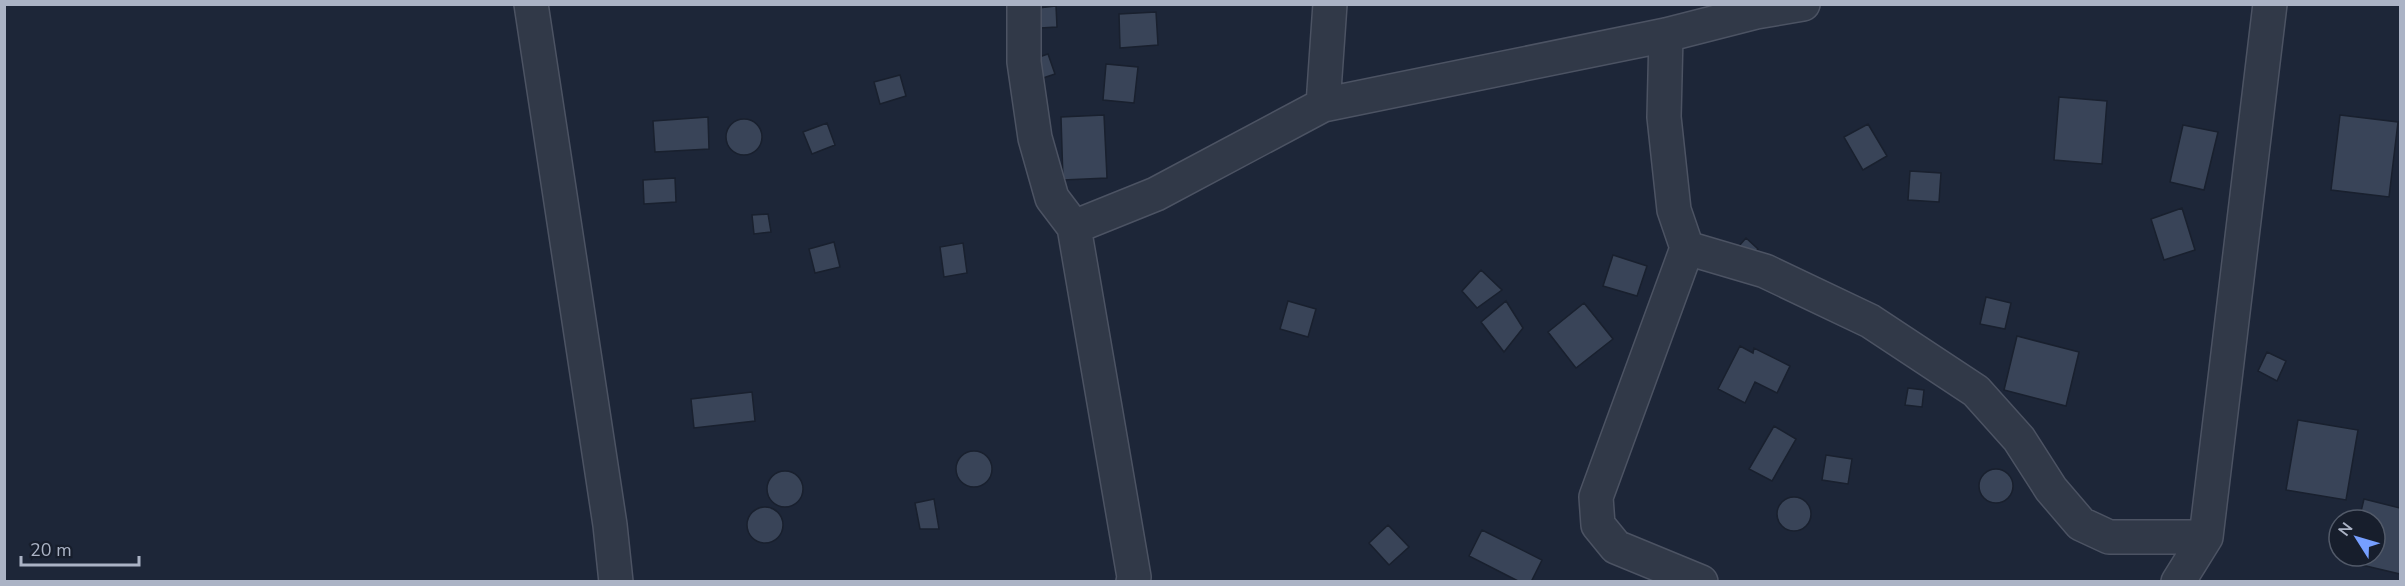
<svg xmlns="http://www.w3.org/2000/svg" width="2405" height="586" font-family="'Nunito Sans',sans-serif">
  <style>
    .building { fill: #394458; stroke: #19202e; stroke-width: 1.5 }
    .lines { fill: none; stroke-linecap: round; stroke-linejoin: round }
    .minor-casing { stroke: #4c5363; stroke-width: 36 }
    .minor { stroke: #313948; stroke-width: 33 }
  </style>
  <rect width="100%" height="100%" fill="#1d2638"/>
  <path class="building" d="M1056,6L1057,27L1040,28L1038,8Z
    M1156,12L1158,45L1120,48L1119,14Z
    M1048,54L1055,74L1043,78L1036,58Z
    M1106,64L1138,67L1134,103L1103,100Z
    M900,75L906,96L880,104L874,82Z
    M2059,97L2107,101L2102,164L2054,160Z
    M1104,115L1107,178L1063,180L1061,117Z
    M2340,115L2398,122L2389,197L2331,190Z
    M708,117L709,149L655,152L653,121Z
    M726 137a18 18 0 1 1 36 0a18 18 0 1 1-36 0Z
    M827,123L835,145L812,154L803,132Z
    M1868,124L1887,156L1863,170L1844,137Z
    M2183,125L2218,132L2204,190L2170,182Z
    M1910,171L1941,173L1939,202L1908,200Z
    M675,178L676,202L644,204L643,180Z
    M2182,208L2195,250L2164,260L2151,219Z
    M768,214L771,232L754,234L752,215Z
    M1746,238L1758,249L1751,257L1739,246Z
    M834,242L840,267L815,273L809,249Z
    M963,243L967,273L944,277L940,247Z
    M1613,255L1647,266L1637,296L1603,286Z
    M1481,270L1502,290L1477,308L1462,291Z
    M1986,297L2011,303L2005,329L1980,324Z
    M1288,301L1316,309L1308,337L1280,329Z
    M1506,301L1523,328L1504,352L1481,322Z
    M1584,303L1613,339L1576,368L1548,332Z
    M2017,336L2079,352L2066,406L2004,390Z
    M1740,346L1753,353L1754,348L1790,366L1777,393L1755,382L1745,403L1718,389Z
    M2267,352L2286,361L2277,381L2258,371Z
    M1908,388L1924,390L1922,407L1905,405Z
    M752,392L755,421L694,428L691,399Z
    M2298,420L2358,430L2346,500L2286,490Z
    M1774,426L1796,439L1772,481L1749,469Z
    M956 469a18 18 0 1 1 36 0a18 18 0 1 1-36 0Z
    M1826,455L1852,459L1848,484L1822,480Z
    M1979 486a17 17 0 1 1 34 0a17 17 0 1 1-34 0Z
    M767 489a18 18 0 1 1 36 0a18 18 0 1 1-36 0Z
    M1777 514a17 17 0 1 1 34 0a17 17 0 1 1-34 0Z
    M934,499L939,529H920L915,503Z
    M2364,499L2400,508V574L2349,562L2350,556H2375V520H2359Z
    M747 525a18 18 0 1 1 36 0a18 18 0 1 1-36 0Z
    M1388,525L1409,547L1389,565L1369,543Z
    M1482,530L1542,560L1531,582H1520L1469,556Z"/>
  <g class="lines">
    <g class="minor-casing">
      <path id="minor" d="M531,4L610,525L616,582
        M1024,4V62L1035,138L1052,198L1074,227
        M1666,35L1664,117L1674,210L1687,248L1596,497L1598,525L1616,547L1701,582
        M1323,105L1666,35L1756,12L1803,4
        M1687,248L1765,271L1870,321L1976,391L2019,439L2051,489L2081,524L2109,537H2206
        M1133,582L1134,577L1074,227L1156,194L1323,105L1330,4
        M2178,582L2206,537L2270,4"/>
    </g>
    <use href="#minor" class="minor"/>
  </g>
  <rect width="2405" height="586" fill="none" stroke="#abb3c5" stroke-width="12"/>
  <g transform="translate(2357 538) rotate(307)"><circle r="28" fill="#171e2c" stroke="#525a69" stroke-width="1.5"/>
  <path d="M0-4.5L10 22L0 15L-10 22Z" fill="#769fff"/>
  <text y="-9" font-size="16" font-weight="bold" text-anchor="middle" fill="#abb3c5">N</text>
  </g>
  <path d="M21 556v9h118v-9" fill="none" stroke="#abb3c5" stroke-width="3"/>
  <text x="30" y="556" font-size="18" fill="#abb3c5" stroke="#171e2c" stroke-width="4.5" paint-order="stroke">20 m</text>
</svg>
